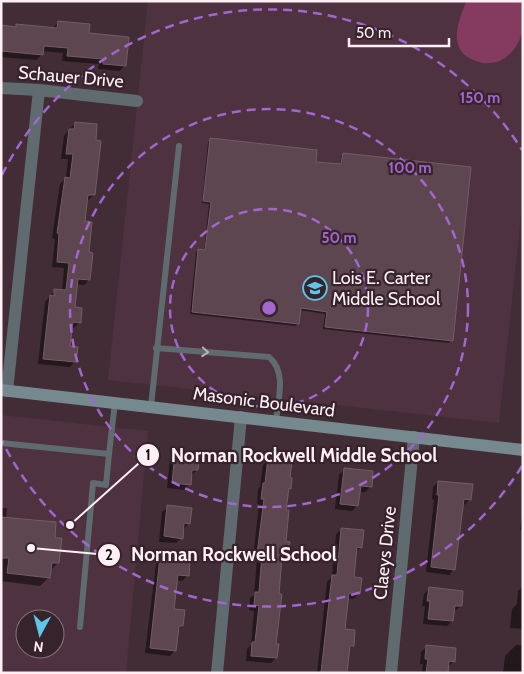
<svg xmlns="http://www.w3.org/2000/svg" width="524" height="674" font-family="Cabin,sans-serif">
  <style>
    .built { fill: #4e323f; fill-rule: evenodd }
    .green { fill: #853b60 }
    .shadow { fill: #0007 }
    .building { fill: #5d4650; stroke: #745c66 }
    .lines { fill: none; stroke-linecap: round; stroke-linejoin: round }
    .lane { stroke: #5f6b6f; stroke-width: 6 }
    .street { stroke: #5f6b6f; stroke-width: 12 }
    .secondary { stroke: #76898f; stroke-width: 12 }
    .oneway { stroke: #b6b4b8 }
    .ring { fill: none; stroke: #a266cf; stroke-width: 2.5; stroke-dasharray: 9 6 }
    .labels { text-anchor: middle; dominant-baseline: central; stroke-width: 4.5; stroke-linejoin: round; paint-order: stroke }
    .street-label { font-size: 18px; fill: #fdeff4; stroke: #37232c }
    .poi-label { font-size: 18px; fill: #fdeff4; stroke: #37232c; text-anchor: start }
    .centre { fill: #a266cf; stroke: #37232c; stroke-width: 2.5 }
    .ring-label { font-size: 15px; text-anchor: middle; font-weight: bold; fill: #a266cf; stroke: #37232c; stroke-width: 4.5; stroke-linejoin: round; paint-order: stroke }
    .leader { fill: none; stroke: #fdeff4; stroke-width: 2 }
    .callout-dot { fill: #fdeff4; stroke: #37232c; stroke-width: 2 }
    .mark-label { font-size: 15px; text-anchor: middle; font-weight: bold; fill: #111 }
    .callout-label { font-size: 19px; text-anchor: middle; font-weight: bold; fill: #fdeff4; stroke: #37232c; stroke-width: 4.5; stroke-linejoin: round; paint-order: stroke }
  </style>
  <rect width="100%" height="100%" fill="#422d36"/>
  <path class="built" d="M148,1H523V197L499,423L108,380Z
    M1,415L148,431L126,673H1ZM25,619H55V649H25Z"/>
  <path class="green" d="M523,1C523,10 524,20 523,28C519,51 500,70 476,61C470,59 461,54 459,47C453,33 461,15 466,2Z"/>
  <path class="shadow" d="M58,22L87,35L125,65L120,71L98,69L99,64L62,61L63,53L42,51V55L36,60L1,57V27L14,28L17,25L53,28Z
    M75,123L94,195L88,200H86L84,222L88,254L89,280L84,285L76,284L74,308L80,322L74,328L71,327L69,348L75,361L70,367L38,364L45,302L55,290L62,291L64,268L52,267L55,239L52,238L60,184L66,178L68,159H61L64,136Z
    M211,140L314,163L340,165L341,157L343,154L451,340L449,343L323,329L325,314L299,310L298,324L295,326L190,314L196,252L198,250L204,251L209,204L202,203L208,142Z
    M176,453L197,470L192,475L189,484L184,490L167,488L170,458Z
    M268,459L288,479L290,488L287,491L285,511L284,542L287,557L281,562L274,645L276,658L271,663L246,661L247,649L251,645L254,611L249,610L250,598L254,595L257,559H253L259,504H257L258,489L260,487L263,465Z
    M344,470L372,472L370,487L365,492H359L357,506L352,511L335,509L339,475Z
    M438,482L470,499L464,505L462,504L454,569L449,575L426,572L434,500L432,499L433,487Z
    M523,505V530H520Z
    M168,507L189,523L184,529L181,538L176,543L159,542L162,512Z
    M1,508H7L6,518L53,539L58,563L50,571L49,577L40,586L1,581Z
    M341,529L361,547L355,553L353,578L359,594L353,599L347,598L344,630L352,646L348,650L346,673H317L327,582L332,576L336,535Z
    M161,558L187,576L182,581L176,580L173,610L182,626L177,630L175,650L170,656L145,653L156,564Z
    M523,586V629L510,628L512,609L517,604L518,591Z
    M429,589L461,606L455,611H453L452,621L447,626L423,624L425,606H422L424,594Z
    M516,645H523V673H503L505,656Z
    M427,646L454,661L448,667L447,673H422L423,664H420L421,652Z"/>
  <path class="building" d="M58,21L90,24L89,33L129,37L126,66L103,64V59L67,56L68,48L44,46L43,55L1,51V25L16,27V24L57,28Z
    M75,122L97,124L96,140L101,141L95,195H88L85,221L92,222L89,252L93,253L90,280L78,279L75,307L82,308L81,323L73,322L70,346L78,347L76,362L43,359L50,295L54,296V289L66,290L69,263L57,262L59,234L57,233L65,177L70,178L73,154H66L69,129H74Z
    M210,138L317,150L316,162L328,163L341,164L343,153L471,167L453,341L325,327L327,312L301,308L299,324L192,312L198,249L205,250L211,202L203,201Z
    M175,452L200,454L198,470H192L191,485L172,483Z
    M268,458L292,461L290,477L292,478L291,489L289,488L286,510H289L286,541L290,542L288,557L282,556L279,594H282L276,644H279L277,658L251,656L252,642H255L259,606L254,605L255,592H259L262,554H257L264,499H261L263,483H265Z
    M344,468L373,471L372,487L361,486L358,506L340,504Z
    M438,481L473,484L471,500L464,499L455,570L431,567L439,495H437Z
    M167,505L192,508L190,524L184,523L183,539L164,536Z
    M1,517L56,522L55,538H62L59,563H52L50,578L7,573L9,558H1Z
    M341,528L364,530L362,548L357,547L354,577L362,578L360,594L349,593L345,629L355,630L354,646H350L347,673H331L321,672L332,575H337Z
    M160,557L190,560L189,576L178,575L174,609L185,610L183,626H179L176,651L150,648Z
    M429,587L463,591L462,606H455L453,621L428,619L430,601H427Z
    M426,645L456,648L455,662L449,661L448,673H426L428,659H425Z"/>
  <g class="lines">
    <path class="lane" d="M156,348L269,357C287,372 278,400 276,421
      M151,406L179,146
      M1,443L109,454L115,402
      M80,627L93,483L106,485L109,454"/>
    <path class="street" d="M1,88L39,90L137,101
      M7,391L39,90
      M217,673L241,417
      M391,673L414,437"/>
    <path class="secondary" d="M1,390L523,450"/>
  </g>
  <defs><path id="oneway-chevron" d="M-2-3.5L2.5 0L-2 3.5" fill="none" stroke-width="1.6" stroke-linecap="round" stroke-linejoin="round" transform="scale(1.25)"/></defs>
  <use class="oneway" href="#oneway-chevron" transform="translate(205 352) rotate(4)"/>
  <g class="ring">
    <circle cx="269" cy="308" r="99"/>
    <circle cx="269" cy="308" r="199"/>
    <path d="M522 466A298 298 0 0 1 2 441M2 175A298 298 0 0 1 522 150"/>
  </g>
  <defs>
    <g id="school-ring" transform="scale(1.25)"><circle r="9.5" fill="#37232c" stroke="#5cc7e7" stroke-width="1.5"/><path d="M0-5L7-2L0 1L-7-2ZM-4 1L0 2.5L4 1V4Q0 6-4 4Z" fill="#5cc7e7"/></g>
  </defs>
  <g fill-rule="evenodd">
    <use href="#school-ring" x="315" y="288"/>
  </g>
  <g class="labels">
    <g class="street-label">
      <text transform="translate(71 77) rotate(5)">Schauer Drive</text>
      <text transform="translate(264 402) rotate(7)">Masonic Boulevard</text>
      <text transform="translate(385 553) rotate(-84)">Claeys Drive</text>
    </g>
    <g class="poi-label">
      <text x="332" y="278">Lois E. Carter<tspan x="332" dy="21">Middle School</tspan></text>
    </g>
  </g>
  <circle cx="269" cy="308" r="8" class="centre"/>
  <g class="ring-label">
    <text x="480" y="103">150 m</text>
    <text x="410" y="173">100 m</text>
    <text x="339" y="243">50 m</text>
  </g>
  <path class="leader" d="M70 525L148 455M31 548L109 555"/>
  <g class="callout-dot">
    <circle cx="70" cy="525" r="5"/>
    <circle cx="31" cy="548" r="5"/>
    <circle cx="148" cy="455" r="12"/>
    <circle cx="109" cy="555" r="12"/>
  </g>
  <g class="mark-label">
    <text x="148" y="460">1</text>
    <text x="109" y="560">2</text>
  </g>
  <g class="callout-label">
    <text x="304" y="462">Norman Rockwell Middle School</text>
    <text x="234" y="561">Norman Rockwell School</text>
  </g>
  <rect width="524" height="674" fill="none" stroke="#fdeff4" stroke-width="5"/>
  <g transform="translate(40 634) rotate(187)"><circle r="24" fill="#37232c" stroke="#86757c"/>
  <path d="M0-4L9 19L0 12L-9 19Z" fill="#5cc7e7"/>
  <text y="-8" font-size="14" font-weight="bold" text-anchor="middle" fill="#fdeff4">N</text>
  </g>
  <path d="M349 38v8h100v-8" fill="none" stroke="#fdeff4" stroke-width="2.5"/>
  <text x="356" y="38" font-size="15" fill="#fdeff4" stroke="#37232c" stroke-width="4" paint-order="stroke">50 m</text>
</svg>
